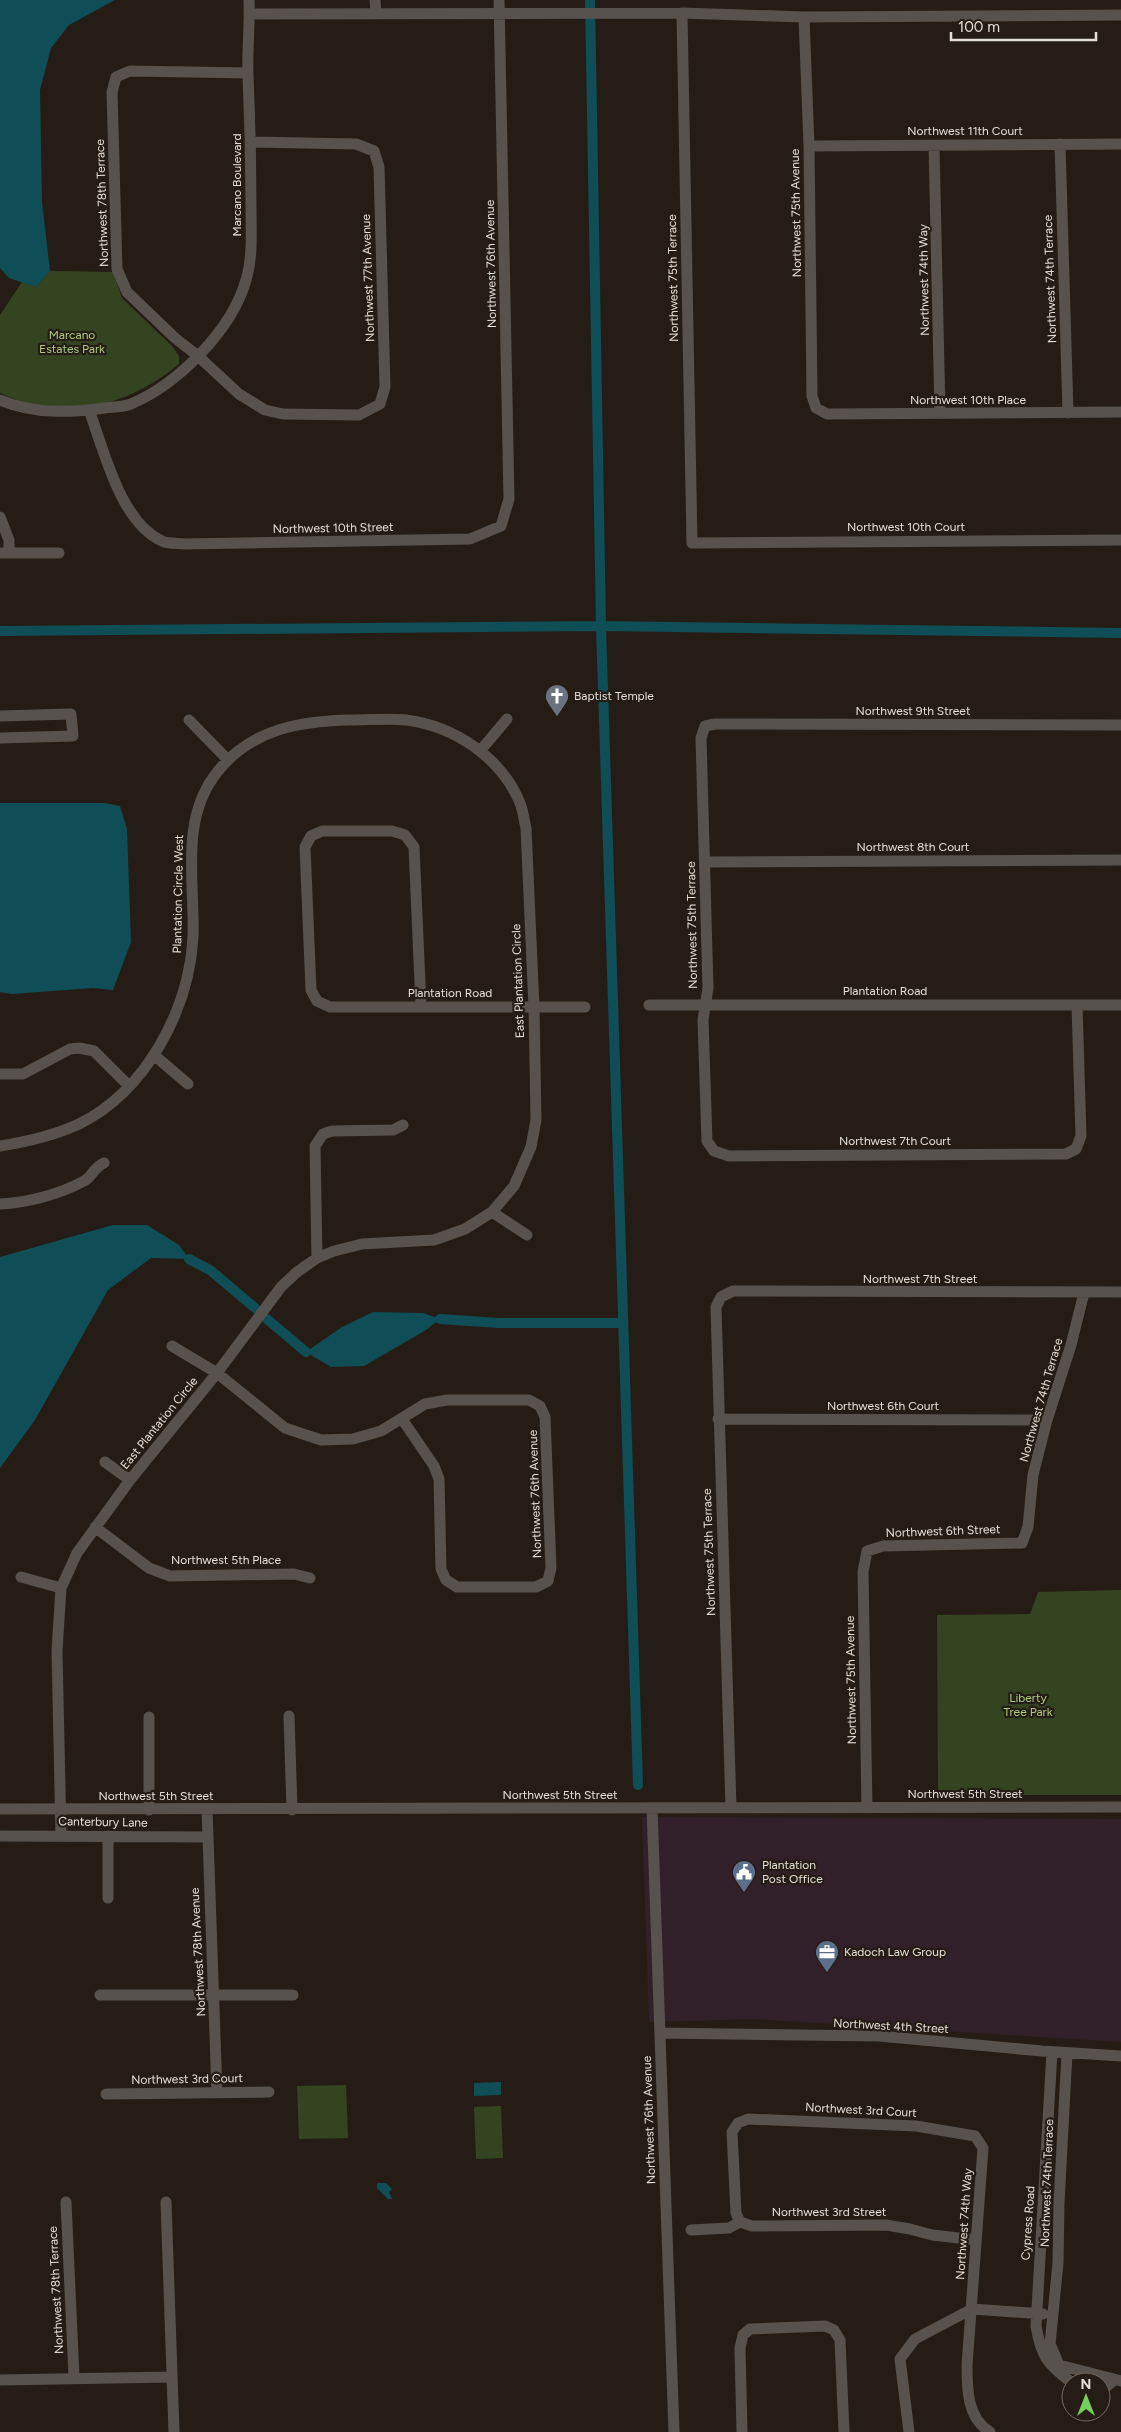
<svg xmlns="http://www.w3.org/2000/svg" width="1121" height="2432" font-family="Figtree,sans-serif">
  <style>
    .commercial { fill: #312029 }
    .green { fill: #354420 }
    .water { fill: #0f4e57 }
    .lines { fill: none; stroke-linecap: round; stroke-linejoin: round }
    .canal { stroke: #0f4e57; stroke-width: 10 }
    .minor { stroke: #57524e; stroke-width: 11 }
    .labels { text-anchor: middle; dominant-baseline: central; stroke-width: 4.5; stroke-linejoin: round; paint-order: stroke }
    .street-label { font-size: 12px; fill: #e4dfd9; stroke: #251d15 }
    .park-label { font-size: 12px; fill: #adcd81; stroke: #251d15 }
    .poi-label { font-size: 12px; fill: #e4dfd9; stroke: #251d15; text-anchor: start }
  </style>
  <rect width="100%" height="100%" fill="#251d15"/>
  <path class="commercial" d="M642,1817L1121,1819V2042L756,2019L649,2022Z"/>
  <path class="green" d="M50,271L113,272L122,298L172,346L179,356V364C127,407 63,423 0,393V315L22,282L36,287Z
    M1121,1590V1795H938L937,1615L1030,1614L1038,1592Z
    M346,2085L348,2138L299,2139L297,2086Z
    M501,2106L503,2158L476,2159L474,2107Z"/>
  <path class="water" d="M0,0H115L69,25L51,48L40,90L42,202L50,271L36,287L9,278L0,268Z
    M0,803H105L120,806L127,829L131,942L113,990L93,988L12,994L0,992Z
    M113,1225H147L179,1245L189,1259L151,1258L108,1290L35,1420L0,1468V1257Z
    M373,1312L423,1313L440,1319L426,1330L364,1366L331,1367L306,1352L342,1327Z
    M501,2082V2095L474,2096V2083Z
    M377,2183H386L392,2189L389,2192L392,2199H388L377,2188Z"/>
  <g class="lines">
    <path class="canal" d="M590,0L601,626L638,1785
      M0,631L601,626L1121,633
      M189,1259L210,1270L255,1308
      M267,1319L306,1352
      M440,1319L499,1323H623"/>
    <path class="minor" d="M375,0L376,13
      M682,13L692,543L1121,540
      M250,14L682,13L804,17L1121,15
      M804,17L809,146L812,396L816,408L827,414L1121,412
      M248,73L130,71L116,77L112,92L117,269L127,292L175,338L198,356L239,394L265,410L283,414L359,415L380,404L385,387L379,167L374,151L356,144L251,142
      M1060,144L1068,413
      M809,146L1121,144
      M934,146L940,413
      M0,400C34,414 69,413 105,408C113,407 123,407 131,404C178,384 232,330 246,280C253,257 251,232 251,208C251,164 250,120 248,76C247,51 250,25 249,0
      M89,410C104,450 120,522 162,541C168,544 178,543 185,544L470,539L501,526L509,499L499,0
      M0,517L9,540V552
      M0,553H59
      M0,716L71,714L73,736L0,738
      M189,720L228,760
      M480,751L507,719
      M705,862L1121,860
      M649,1005H1121
      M1077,1005L1081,1136L1076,1149L1066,1154L729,1156L714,1151L707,1141L703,1020L708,988L701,738L705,726L715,724L1121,725
      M421,1006L414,847L405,835L392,831H322L311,836L305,847L311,990L317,1001L330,1007H585
      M154,1055L188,1084
      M0,1074H23L70,1049L79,1048L94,1051L129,1086
      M0,1146C26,1142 55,1135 79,1124C146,1091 189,1010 193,937C195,881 179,819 218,771C252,729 300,721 350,720C369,720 389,718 406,720C454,726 501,757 520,803C523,810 524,820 526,828L534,1007L536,1120L531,1147L514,1186L492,1212L527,1235
      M0,1204C27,1203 60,1194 84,1181C92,1177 93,1168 104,1163
      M317,1258L315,1146L323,1134L332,1131L393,1130L403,1125
      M172,1346L217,1373L285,1428L321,1440L353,1439L381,1431L425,1404L447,1400H529L540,1406L545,1417L551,1568L548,1581L536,1587H457L446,1580L441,1569L439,1479L434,1466L402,1419
      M718,1419L1047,1420
      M105,1462L130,1480
      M95,1527L149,1568L170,1576L294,1574L310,1578
      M21,1577L61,1588
      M289,1716L292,1810
      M652,1808L674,2432
      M731,1808L716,1307L721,1297L733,1291L1121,1292
      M867,1808L863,1572L867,1551L883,1546L1022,1543L1028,1527L1033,1475L1047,1420L1071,1345L1084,1293
      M0,1809L1121,1807
      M207,1809L217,2093
      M149,1810V1717
      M61,1835L57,1651L61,1588L77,1553L130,1480L217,1373L281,1287L297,1272L317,1258L334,1251L362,1244L434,1240L465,1229L492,1212
      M0,1836L206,1837
      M108,1898V1836
      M100,1995H293
      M660,2033L879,2036L1042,2051L1121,2056
      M1052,2052L1036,2326C1041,2356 1047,2364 1071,2382
      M1067,2053L1059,2203L1058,2263L1050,2344L1059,2365L1121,2381
      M106,2094L269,2092
      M66,2202L74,2377
      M166,2202L174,2432
      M740,2222L736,2213L732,2132L738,2123L748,2119L916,2126L975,2136L983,2148L967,2365C967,2389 967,2418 990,2432
      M740,2222L752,2226L886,2225L910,2229L932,2235L976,2240
      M691,2230L729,2228L740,2222
      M0,2380L172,2377
      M1101,2385L1107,2386L1114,2380
      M742,2432L740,2348L743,2335L750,2329L825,2326L834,2330L840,2340L844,2432
      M909,2432L900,2359L915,2339L972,2309L1043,2314"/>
  </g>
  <defs>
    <g id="church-pin" transform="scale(1.25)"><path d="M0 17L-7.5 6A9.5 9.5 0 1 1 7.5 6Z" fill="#6b7280" stroke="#251d15"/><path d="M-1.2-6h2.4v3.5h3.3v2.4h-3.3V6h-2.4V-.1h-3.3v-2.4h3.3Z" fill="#fff"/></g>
    <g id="civic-pin" transform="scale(1.25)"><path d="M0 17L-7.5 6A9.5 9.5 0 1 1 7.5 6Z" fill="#5c6f8a" stroke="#251d15"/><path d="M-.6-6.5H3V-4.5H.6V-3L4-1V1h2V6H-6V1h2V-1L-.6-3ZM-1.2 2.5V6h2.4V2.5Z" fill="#fff"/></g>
    <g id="office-pin" transform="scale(1.25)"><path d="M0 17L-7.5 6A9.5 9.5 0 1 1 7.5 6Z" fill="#5c6f8a" stroke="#251d15"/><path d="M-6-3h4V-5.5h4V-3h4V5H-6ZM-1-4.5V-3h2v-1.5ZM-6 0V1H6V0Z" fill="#fff"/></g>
  </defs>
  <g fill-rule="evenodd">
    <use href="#church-pin" x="557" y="696"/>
    <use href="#civic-pin" x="744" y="1872"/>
    <use href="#office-pin" x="827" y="1952"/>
  </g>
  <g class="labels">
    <g class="street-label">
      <text x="965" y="131">Northwest 11th Court</text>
      <text transform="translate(237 185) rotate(-90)">Marcano Boulevard</text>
      <text transform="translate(102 203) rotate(-92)">Northwest 78th Terrace</text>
      <text transform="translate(796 213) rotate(-91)">Northwest 75th Avenue</text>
      <text transform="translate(491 264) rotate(-91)">Northwest 76th Avenue</text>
      <text transform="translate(368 278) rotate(-92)">Northwest 77th Avenue</text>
      <text transform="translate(673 278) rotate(-91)">Northwest 75th Terrace</text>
      <text transform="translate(1050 279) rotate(-92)">Northwest 74th Terrace</text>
      <text transform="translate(924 280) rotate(-91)">Northwest 74th Way</text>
      <text x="968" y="400">Northwest 10th Place</text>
      <text x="906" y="527">Northwest 10th Court</text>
      <text transform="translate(333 528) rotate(-1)">Northwest 10th Street</text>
      <text x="913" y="711">Northwest 9th Street</text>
      <text x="913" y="847">Northwest 8th Court</text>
      <text transform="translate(178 894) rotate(-89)">Plantation Circle West</text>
      <text transform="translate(692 925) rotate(-91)">Northwest 75th Terrace</text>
      <text transform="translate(518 981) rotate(-92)">East Plantation Circle</text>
      <text x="885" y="991">Plantation Road</text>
      <text x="450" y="993">Plantation Road</text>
      <text x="895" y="1141">Northwest 7th Court</text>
      <text x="920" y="1279">Northwest 7th Street</text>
      <text transform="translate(1041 1400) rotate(-74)">Northwest 74th Terrace</text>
      <text x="883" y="1406">Northwest 6th Court</text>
      <text transform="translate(159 1423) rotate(-51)">East Plantation Circle</text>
      <text transform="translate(535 1494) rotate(-92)">Northwest 76th Avenue</text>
      <text transform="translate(943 1531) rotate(-2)">Northwest 6th Street</text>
      <text transform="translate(709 1552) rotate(-92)">Northwest 75th Terrace</text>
      <text x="226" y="1560">Northwest 5th Place</text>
      <text transform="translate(851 1680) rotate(-91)">Northwest 75th Avenue</text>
      <text x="965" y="1794">Northwest 5th Street</text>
      <text x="560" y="1795">Northwest 5th Street</text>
      <text x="156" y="1796">Northwest 5th Street</text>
      <text transform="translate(103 1822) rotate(1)">Canterbury Lane</text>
      <text transform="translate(198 1952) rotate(-93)">Northwest 78th Avenue</text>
      <text transform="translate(891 2026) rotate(3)">Northwest 4th Street</text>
      <text transform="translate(187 2079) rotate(-1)">Northwest 3rd Court</text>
      <text transform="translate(861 2110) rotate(3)">Northwest 3rd Court</text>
      <text transform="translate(649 2120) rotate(-92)">Northwest 76th Avenue</text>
      <text transform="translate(1047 2183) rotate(-88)">Northwest 74th Terrace</text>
      <text x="829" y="2212">Northwest 3rd Street</text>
      <text transform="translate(1028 2223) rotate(-86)">Cypress Road</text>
      <text transform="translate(964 2224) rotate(-86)">Northwest 74th Way</text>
      <text transform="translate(56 2290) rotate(-93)">Northwest 78th Terrace</text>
    </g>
    <g class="park-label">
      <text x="72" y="335">Marcano<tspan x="72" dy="14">Estates Park</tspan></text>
      <text x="1028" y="1698">Liberty<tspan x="1028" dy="14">Tree Park</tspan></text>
    </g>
    <g class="poi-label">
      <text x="574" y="696">Baptist Temple</text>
      <text x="762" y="1865">Plantation<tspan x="762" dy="14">Post Office</tspan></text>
      <text x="844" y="1952">Kadoch Law Group</text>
    </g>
  </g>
  <g transform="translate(1086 2397)"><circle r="24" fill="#251d15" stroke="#716b63"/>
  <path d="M0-4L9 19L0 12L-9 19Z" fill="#74d25c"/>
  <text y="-8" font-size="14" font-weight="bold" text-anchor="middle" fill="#e4dfd9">N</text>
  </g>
  <path d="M951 32v8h145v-8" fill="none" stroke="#e4dfd9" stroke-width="2.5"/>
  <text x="958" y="32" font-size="15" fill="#e4dfd9" stroke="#251d15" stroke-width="4" paint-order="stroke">100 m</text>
</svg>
